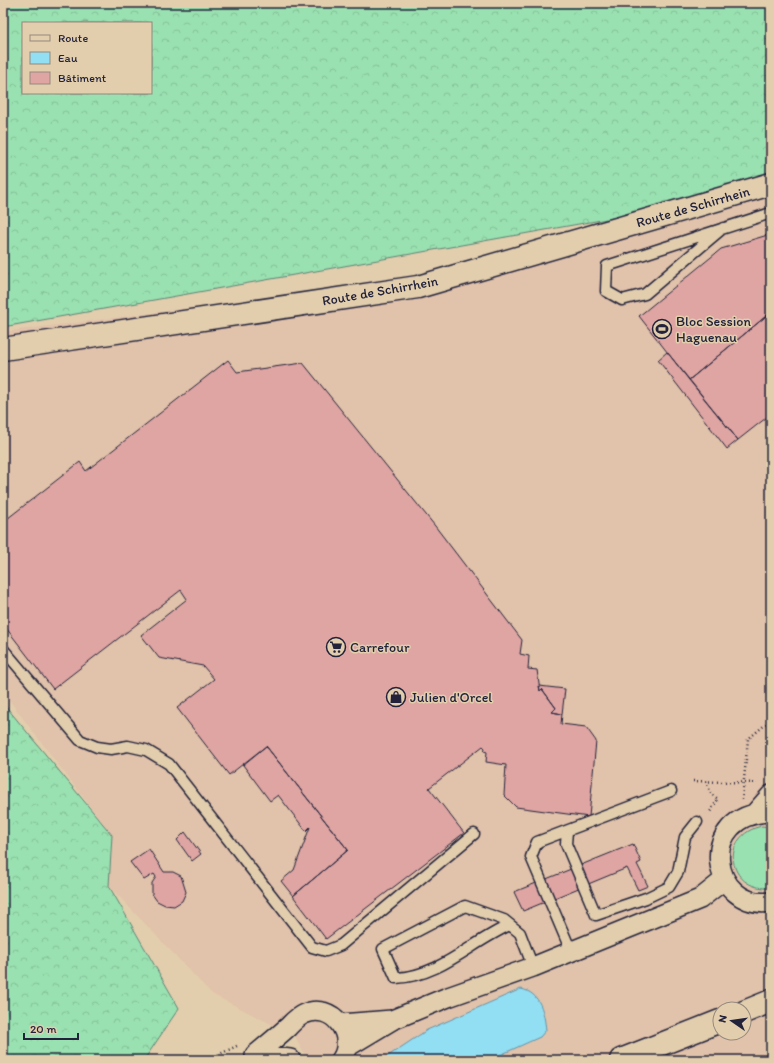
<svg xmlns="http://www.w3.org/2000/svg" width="774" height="1063" font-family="Itim,sans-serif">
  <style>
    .built { fill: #e1c2aa; fill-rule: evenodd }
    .green { fill: #99e1b0; stroke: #5e8276 }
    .forest { fill: url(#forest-crowns); stroke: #5e8276; fill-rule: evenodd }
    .water { fill: #92def2; stroke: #6593a9 }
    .building { fill: #dfa5a3; stroke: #22223b }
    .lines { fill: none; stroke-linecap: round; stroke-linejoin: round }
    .lane-casing { stroke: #22223b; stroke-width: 13 }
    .street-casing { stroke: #22223b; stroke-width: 22 }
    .secondary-casing { stroke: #22223b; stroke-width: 25 }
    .primary-casing { stroke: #22223b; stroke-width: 25 }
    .path { stroke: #22223b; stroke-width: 2.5; stroke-dasharray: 1 3; stroke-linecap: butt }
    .lane { stroke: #e2cead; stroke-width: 10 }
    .street { stroke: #e2cead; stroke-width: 19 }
    .secondary { stroke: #e2cead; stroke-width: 22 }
    .primary { stroke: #e2cead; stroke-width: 22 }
    .labels { text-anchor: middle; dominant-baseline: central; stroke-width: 3; stroke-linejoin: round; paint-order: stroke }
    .street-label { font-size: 14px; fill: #22223b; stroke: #e2cead }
    .poi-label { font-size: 14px; fill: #22223b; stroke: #e2cead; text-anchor: start }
  </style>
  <defs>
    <pattern id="forest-crowns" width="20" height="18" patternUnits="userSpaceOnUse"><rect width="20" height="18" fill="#99e1b0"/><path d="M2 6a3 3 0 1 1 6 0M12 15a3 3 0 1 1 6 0" fill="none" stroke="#84c198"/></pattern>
  </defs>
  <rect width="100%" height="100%" fill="#e2cead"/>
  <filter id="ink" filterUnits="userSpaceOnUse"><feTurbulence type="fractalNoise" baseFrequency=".025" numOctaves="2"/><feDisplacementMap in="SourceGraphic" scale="8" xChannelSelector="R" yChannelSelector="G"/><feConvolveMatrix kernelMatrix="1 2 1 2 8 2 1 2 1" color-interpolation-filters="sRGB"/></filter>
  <g filter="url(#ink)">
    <path class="built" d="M771,182V1060H307L295,1036L212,994L109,886L112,835L3,692V332L416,279ZM720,1009H744V1033H720Z"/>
    <path class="green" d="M762,826L771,827V888C726,891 719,835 762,826Z"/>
    <path class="forest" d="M3,3H771V182L685,205L3,327ZM23,23H151V93H23Z
      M3,703L112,835L109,886L179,1008L144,1060H3Z"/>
    <path class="water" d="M521,989C541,993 544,1013 546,1030L540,1037L489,1060H382L427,1030Z"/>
    <path class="building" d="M771,234V312L689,380L639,316L721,249Z
      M771,312V414L738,440L689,380Z
      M667,352L738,440L727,449L658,360Z
      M228,360L237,372L303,363L435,526L522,640L520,654L529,656L528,669L537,670L540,691L542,689L556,708L552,712L562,714L561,724L586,727L596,741L589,817L516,807L504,795L506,765L486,762L487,752L484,751L485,748L483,746L429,788L464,833L326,939L293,896L348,850L266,746L229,775L177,708L214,679L203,666L159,658L141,635L187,599L181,590L53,689L3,624V522L80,462L86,471Z
      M539,686L565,689L562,714L552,712L556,708L542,689L540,691Z
      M266,746L348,850L293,896L281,881L294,870L310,827L306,831L278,795L270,801L243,765Z
      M185,832L201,854L192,861L177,840Z
      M633,844L641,862L637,864L648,886L638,890L627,868L523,911L514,892Z
      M149,849L164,872H173L181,876L186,892L182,901L174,906L165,905L157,901L152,894V883L156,877L154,874L144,880L130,862Z"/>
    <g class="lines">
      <g class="lane-casing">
        <path id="lane" d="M723,228L645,294L622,300L606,291L607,266L771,213
          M3,649L80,740L97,747L111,749L128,746L146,750L169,764L312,947L326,951L341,945L474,834
          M567,831L566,844L596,915L646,898L669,887L678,872L685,837L697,822
          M510,925C471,942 441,976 396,978L383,949L465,906L504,920L520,933L533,967
          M571,951L531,857L537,842L671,791"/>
      </g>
      <g class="street-casing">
        <path id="street" d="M756,812L771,795
          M771,812C694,814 711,911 771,902
          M392,1020L448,997L533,967L700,899L725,879
          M341,1024L392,1020L347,1047
          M290,1059L255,1055C266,1046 277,1037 288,1027C293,1022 297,1017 304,1014C332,1001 358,1036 341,1060"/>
      </g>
      <g class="secondary-casing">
        <path id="secondary" d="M3,349L418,287L771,184"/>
      </g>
      <g class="primary-casing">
        <path id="primary" d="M744,1012L771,1001
          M621,1060L720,1021"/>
      </g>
      <path class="path" d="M693,781L757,783
        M706,781L711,794L718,799L710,812
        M742,800L748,739L771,720
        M207,1060L239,1045"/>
      <use href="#lane" class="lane"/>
      <use href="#street" class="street"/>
      <use href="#secondary" class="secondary"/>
      <use href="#primary" class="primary"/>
    </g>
  </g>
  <defs>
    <g id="stadium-ring" transform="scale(1)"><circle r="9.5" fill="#e2cead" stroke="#22223b" stroke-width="1.5"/><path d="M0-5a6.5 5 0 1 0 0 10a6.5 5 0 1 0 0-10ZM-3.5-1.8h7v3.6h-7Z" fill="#22223b"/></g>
    <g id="supermarket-ring" transform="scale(1)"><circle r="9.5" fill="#e2cead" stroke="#22223b" stroke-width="1.5"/><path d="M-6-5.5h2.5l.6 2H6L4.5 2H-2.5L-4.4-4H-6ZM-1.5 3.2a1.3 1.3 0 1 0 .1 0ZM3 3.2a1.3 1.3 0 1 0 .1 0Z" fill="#22223b"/></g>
    <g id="shop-ring" transform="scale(1)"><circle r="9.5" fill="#e2cead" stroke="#22223b" stroke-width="1.5"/><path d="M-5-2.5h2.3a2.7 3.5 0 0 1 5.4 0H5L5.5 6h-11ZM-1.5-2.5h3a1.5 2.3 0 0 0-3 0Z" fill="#22223b"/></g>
  </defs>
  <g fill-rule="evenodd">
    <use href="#stadium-ring" x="662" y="329"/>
    <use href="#supermarket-ring" x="336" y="647"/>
    <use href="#shop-ring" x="396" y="697"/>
  </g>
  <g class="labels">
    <g class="street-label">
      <text transform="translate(693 207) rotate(-16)">Route de Schirrhein</text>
      <text transform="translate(380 291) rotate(-10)">Route de Schirrhein</text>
    </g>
    <g class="poi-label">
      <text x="676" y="321">Bloc Session<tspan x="676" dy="16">Haguenau</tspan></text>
      <text x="350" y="647">Carrefour</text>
      <text x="410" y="697">Julien d'Orcel</text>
    </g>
  </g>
  <rect width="774" height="1063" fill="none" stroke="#e2cead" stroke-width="16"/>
  <rect x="8" y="8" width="758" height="1047" fill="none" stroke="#22223b" stroke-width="1.5" filter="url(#ink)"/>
  <rect x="22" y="22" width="130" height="72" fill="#e2cead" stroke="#95897f"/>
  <rect x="30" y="35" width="20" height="6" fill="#e2cead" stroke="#95897f"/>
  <text x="58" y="42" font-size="12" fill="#22223b">Route</text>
  <rect x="30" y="52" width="20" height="12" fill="#92def2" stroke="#95897f"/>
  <text x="58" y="62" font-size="12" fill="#22223b">Eau</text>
  <rect x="30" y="72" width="20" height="12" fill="#dfa5a3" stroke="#95897f"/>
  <text x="58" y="82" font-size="12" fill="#22223b">Bâtiment</text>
  <g transform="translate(732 1021) rotate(283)"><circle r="19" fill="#e2cead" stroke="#95897f"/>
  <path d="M0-3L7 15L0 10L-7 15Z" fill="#22223b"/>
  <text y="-6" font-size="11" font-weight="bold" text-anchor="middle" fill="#22223b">N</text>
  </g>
  <path d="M24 1033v6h54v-6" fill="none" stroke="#22223b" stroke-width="2"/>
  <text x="30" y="1033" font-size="12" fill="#22223b" stroke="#e2cead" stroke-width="3" paint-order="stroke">20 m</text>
</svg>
